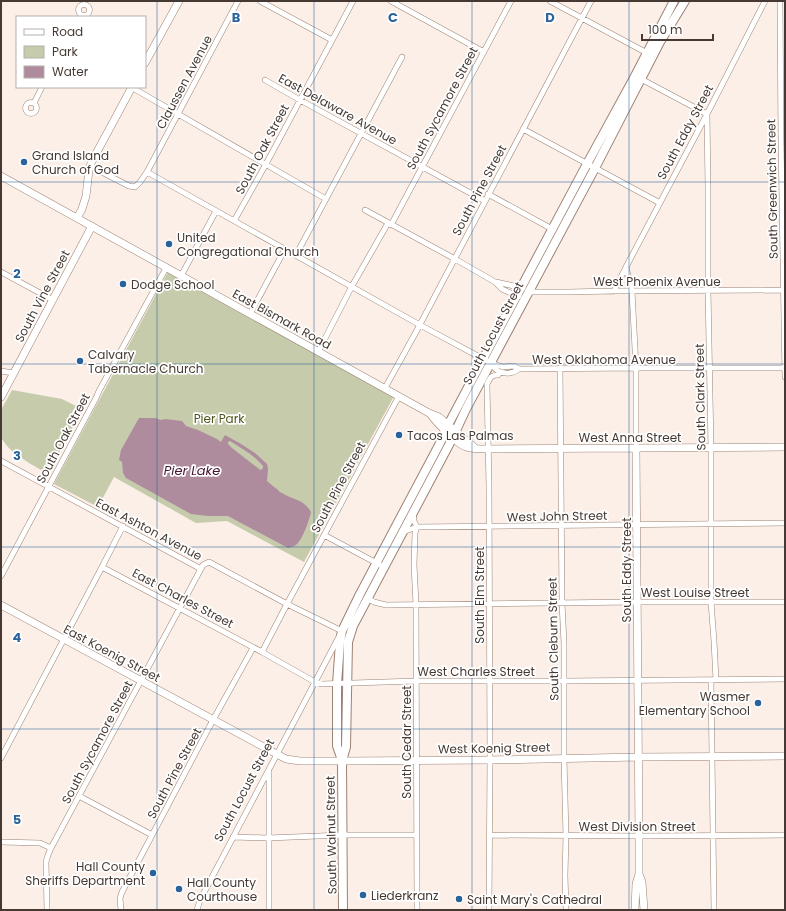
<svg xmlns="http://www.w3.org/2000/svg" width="786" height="911" font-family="Poppins,sans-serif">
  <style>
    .green { fill: #c6cbab }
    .water { fill: #ae8b9d; fill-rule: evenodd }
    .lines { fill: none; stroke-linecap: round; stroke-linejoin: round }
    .street-casing { stroke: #9d8273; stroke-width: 6 }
    .secondary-casing { stroke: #9d8273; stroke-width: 8 }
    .primary-casing { stroke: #9d8273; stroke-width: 10 }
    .street { stroke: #fff; stroke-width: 5 }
    .secondary { stroke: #fff; stroke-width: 7 }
    .primary { stroke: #fff; stroke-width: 8 }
    .grid { fill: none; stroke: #2a639b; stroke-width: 1; stroke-opacity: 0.55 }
    .poi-dot { fill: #2a639b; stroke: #fff; stroke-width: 1.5 }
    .labels { text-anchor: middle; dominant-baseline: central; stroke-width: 3.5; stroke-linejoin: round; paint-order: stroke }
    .street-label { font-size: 12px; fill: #463933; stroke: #fff }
    .poi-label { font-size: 12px; fill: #463933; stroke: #fff; text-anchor: start }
    .park-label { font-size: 12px; fill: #51561d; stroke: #fff }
    .water-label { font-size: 13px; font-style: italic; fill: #441632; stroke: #fff }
    .grid-label { font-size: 13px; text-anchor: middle; font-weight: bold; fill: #2a639b; stroke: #fff; stroke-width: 3.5; stroke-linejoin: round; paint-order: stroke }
  </style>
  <rect width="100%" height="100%" fill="#fbefe8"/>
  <path class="green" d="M168,272L394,396L304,562L227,521L196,523L114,477L98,507L54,484Z
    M12,390L62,399L76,406L78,411L74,419V425L48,474L29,463L13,452L7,446L2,439L1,434V410Z"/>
  <path class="water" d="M139,418H155L161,420L165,419L182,421L186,426L198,430L217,439L221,442L225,435L241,444L255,453L267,464L268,469L267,481C270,484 273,486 277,489C279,491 279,492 282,493C293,500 304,499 311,512C309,521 303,538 297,544C294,547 291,547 288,548L228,516H208L191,514L126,478L123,473L122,462L119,460L121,450ZM230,441C242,449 253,454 263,466V468L261,470L259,469L232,448L228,444V442Z"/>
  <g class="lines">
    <g class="street-casing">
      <path id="street" d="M260,1L332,40
        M391,1L484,52
        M550,1L647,53
        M780,1L781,140L785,377
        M78.5 10a5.5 5.5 0 1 1 11 0a5.5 5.5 0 1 1-11 0Z
        M641,79L707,114L708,187V290L711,448V602L714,641L716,680
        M265,80L300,100L485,201
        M131,87L326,199
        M25.5 108a5.5 5.5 0 1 1 11 0a5.5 5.5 0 1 1-11 0Z
        M34,103L42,87
        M523,129L660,203
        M90,166L129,186L135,187L140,182L147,172L238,1
        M147,172L420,325L491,363L503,367L514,366L519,369L636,368H785
        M488,194L552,229
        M365,210L455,259L495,282L502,289L517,296H519
        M234,221L266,164L353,1
        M391,225L511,1
        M296,255L402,57
        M1,272L53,300
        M181,276L216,211
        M496,282L523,288
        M614,291L626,267
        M528,292H568L614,291L785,290
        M250,314L285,249
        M318,352L352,286L388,223
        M491,363C496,374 510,376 519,369
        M560,368L562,603L564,643V758L566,836L565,875L566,910
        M1,371L13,373
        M385,388L416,332L591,1
        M636,448V368L632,291L626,267L707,114L765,1
        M1,461L201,569
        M413,514L414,521L417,527L415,533L414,565L416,604L417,910
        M403,532L417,527L785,523
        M324,535L384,567
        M102,567L262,652L315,682L322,684L416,681H564L785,679
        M1,576L96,398L99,391L166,268
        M367,598L374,602L386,605L637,602H785
        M262,652L287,604L399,396
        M711,680L714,910
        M1,758L102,567L123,526
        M79,796L152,835
        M490,835L639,836L785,835
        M233,837L268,838L343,835H416
        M1,842L40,843L51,848
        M47,910L46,862L48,855L51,848L203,565L209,562L287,604L342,631L200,900L197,910
        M121,910L120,898L122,892L213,720L253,648
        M269,910V771
        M489,910L490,760L489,487L487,384C490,378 491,375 498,375L500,372"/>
    </g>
    <g class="secondary-casing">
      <path id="secondary" d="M145,63L179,1
        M1,176L429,413L439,417L475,448
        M77,218L82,209L86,196L89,170L91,163L132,87
        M1,397L92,226
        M431,415C437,423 457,444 466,447C472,449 482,449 488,449L785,447
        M1,605L286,759L300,761H342L490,760L638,757L785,756
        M639,874L642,882L644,910
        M635,910L636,884L639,874V836L636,448"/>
    </g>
    <g class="primary-casing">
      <path id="primary" d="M342,760L337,746V684L340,642L342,631L360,594L439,445L448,425L474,376L587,164L634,78L674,1
        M343,910L342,761L346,747L348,642L353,626L451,441L466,409L595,168L660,42L685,1"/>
    </g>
    <use href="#street" class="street"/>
    <use href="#secondary" class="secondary"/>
    <use href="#primary" class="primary"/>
  </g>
  <path class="grid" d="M157,1V910M314,1V910M472,1V910M629,1V910M1,182H785M1,364H785M1,547H785M1,729H785"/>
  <g class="poi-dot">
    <circle cx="24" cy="162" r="4"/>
    <circle cx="169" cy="244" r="4"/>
    <circle cx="123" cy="284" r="4"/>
    <circle cx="80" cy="361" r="4"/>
    <circle cx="399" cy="435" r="4"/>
    <circle cx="758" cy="703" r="4"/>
    <circle cx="153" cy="873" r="4"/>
    <circle cx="179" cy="889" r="4"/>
    <circle cx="363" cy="895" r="4"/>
    <circle cx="459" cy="899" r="4"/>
  </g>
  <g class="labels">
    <g class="street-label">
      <text transform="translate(184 82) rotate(-62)">Claussen Avenue</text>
      <text transform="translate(442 108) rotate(-62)">South Sycamore Street</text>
      <text transform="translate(338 109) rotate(29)">East Delaware Avenue</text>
      <text transform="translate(685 132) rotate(-62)">South Eddy Street</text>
      <text transform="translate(262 149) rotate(-62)">South Oak Street</text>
      <text transform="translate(772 189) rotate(-91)">South Greenwich Street</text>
      <text transform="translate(479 190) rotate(-62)">South Pine Street</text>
      <text x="657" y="281">West Phoenix Avenue</text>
      <text transform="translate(42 296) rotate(-62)">South Vine Street</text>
      <text transform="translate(282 319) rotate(29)">East Bismark Road</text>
      <text transform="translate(493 333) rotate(-62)">South Locust Street</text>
      <text x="604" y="359">West Oklahoma Avenue</text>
      <text transform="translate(700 397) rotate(-91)">South Clark Street</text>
      <text x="630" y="437">West Anna Street</text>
      <text transform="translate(63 438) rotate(-62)">South Oak Street</text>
      <text transform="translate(338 487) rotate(-62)">South Pine Street</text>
      <text transform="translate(557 516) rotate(-1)">West John Street</text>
      <text transform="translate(149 529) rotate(28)">East Ashton Avenue</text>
      <text transform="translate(626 570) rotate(-90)">South Eddy Street</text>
      <text x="695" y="592">West Louise Street</text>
      <text transform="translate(479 595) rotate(-90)">South Elm Street</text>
      <text transform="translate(183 598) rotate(28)">East Charles Street</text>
      <text transform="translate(553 639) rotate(-91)">South Cleburn Street</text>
      <text transform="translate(112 653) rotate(28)">East Koenig Street</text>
      <text x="476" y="671">West Charles Street</text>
      <text transform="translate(97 742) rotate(-62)">South Sycamore Street</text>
      <text transform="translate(406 742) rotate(-90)">South Cedar Street</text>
      <text transform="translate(494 748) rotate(-1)">West Koenig Street</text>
      <text transform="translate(174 773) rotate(-62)">South Pine Street</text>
      <text transform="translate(244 790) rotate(-62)">South Locust Street</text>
      <text x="637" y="826">West Division Street</text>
      <text transform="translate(331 835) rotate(-91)">South Walnut Street</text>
    </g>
    <g class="poi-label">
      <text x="32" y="155">Grand Island<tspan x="32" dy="14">Church of God</tspan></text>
      <text x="177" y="237">United<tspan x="177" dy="14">Congregational Church</tspan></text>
      <text x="131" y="284">Dodge School</text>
      <text x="88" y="354">Calvary<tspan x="88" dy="14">Tabernacle Church</tspan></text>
      <text x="407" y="435">Tacos Las Palmas</text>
      <text x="750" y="696" text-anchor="end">Wasmer<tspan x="750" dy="14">Elementary School</tspan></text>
      <text x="145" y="866" text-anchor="end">Hall County<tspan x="145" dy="14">Sheriffs Department</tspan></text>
      <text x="187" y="882">Hall County<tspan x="187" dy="14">Courthouse</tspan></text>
      <text x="371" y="895">Liederkranz</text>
      <text x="467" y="899">Saint Mary's Cathedral</text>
    </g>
    <g class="park-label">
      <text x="219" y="418">Pier Park</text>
    </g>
    <g class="water-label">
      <text x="192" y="470">Pier Lake</text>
    </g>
  </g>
  <g class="grid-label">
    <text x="236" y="22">B</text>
    <text x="393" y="22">C</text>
    <text x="550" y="22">D</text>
    <text x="17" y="278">2</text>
    <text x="17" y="460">3</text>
    <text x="17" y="642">4</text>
    <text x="17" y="824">5</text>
  </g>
  <rect width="786" height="911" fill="none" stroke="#463933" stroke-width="4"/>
  <rect x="16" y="16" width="130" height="72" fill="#ffffff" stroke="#b5b0ad"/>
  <rect x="24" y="29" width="20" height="6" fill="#ffffff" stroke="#b5b0ad"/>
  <text x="52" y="36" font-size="12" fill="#463933">Road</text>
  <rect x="24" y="46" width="20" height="12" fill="#c6cbab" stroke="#b5b0ad"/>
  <text x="52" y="56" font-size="12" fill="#463933">Park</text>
  <rect x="24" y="66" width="20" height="12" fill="#ae8b9d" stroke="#b5b0ad"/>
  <text x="52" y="76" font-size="12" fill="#463933">Water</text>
  <path d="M642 34v6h71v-6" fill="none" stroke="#463933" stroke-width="2"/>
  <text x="648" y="34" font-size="12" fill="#463933" stroke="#ffffff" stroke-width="3" paint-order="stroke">100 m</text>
</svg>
